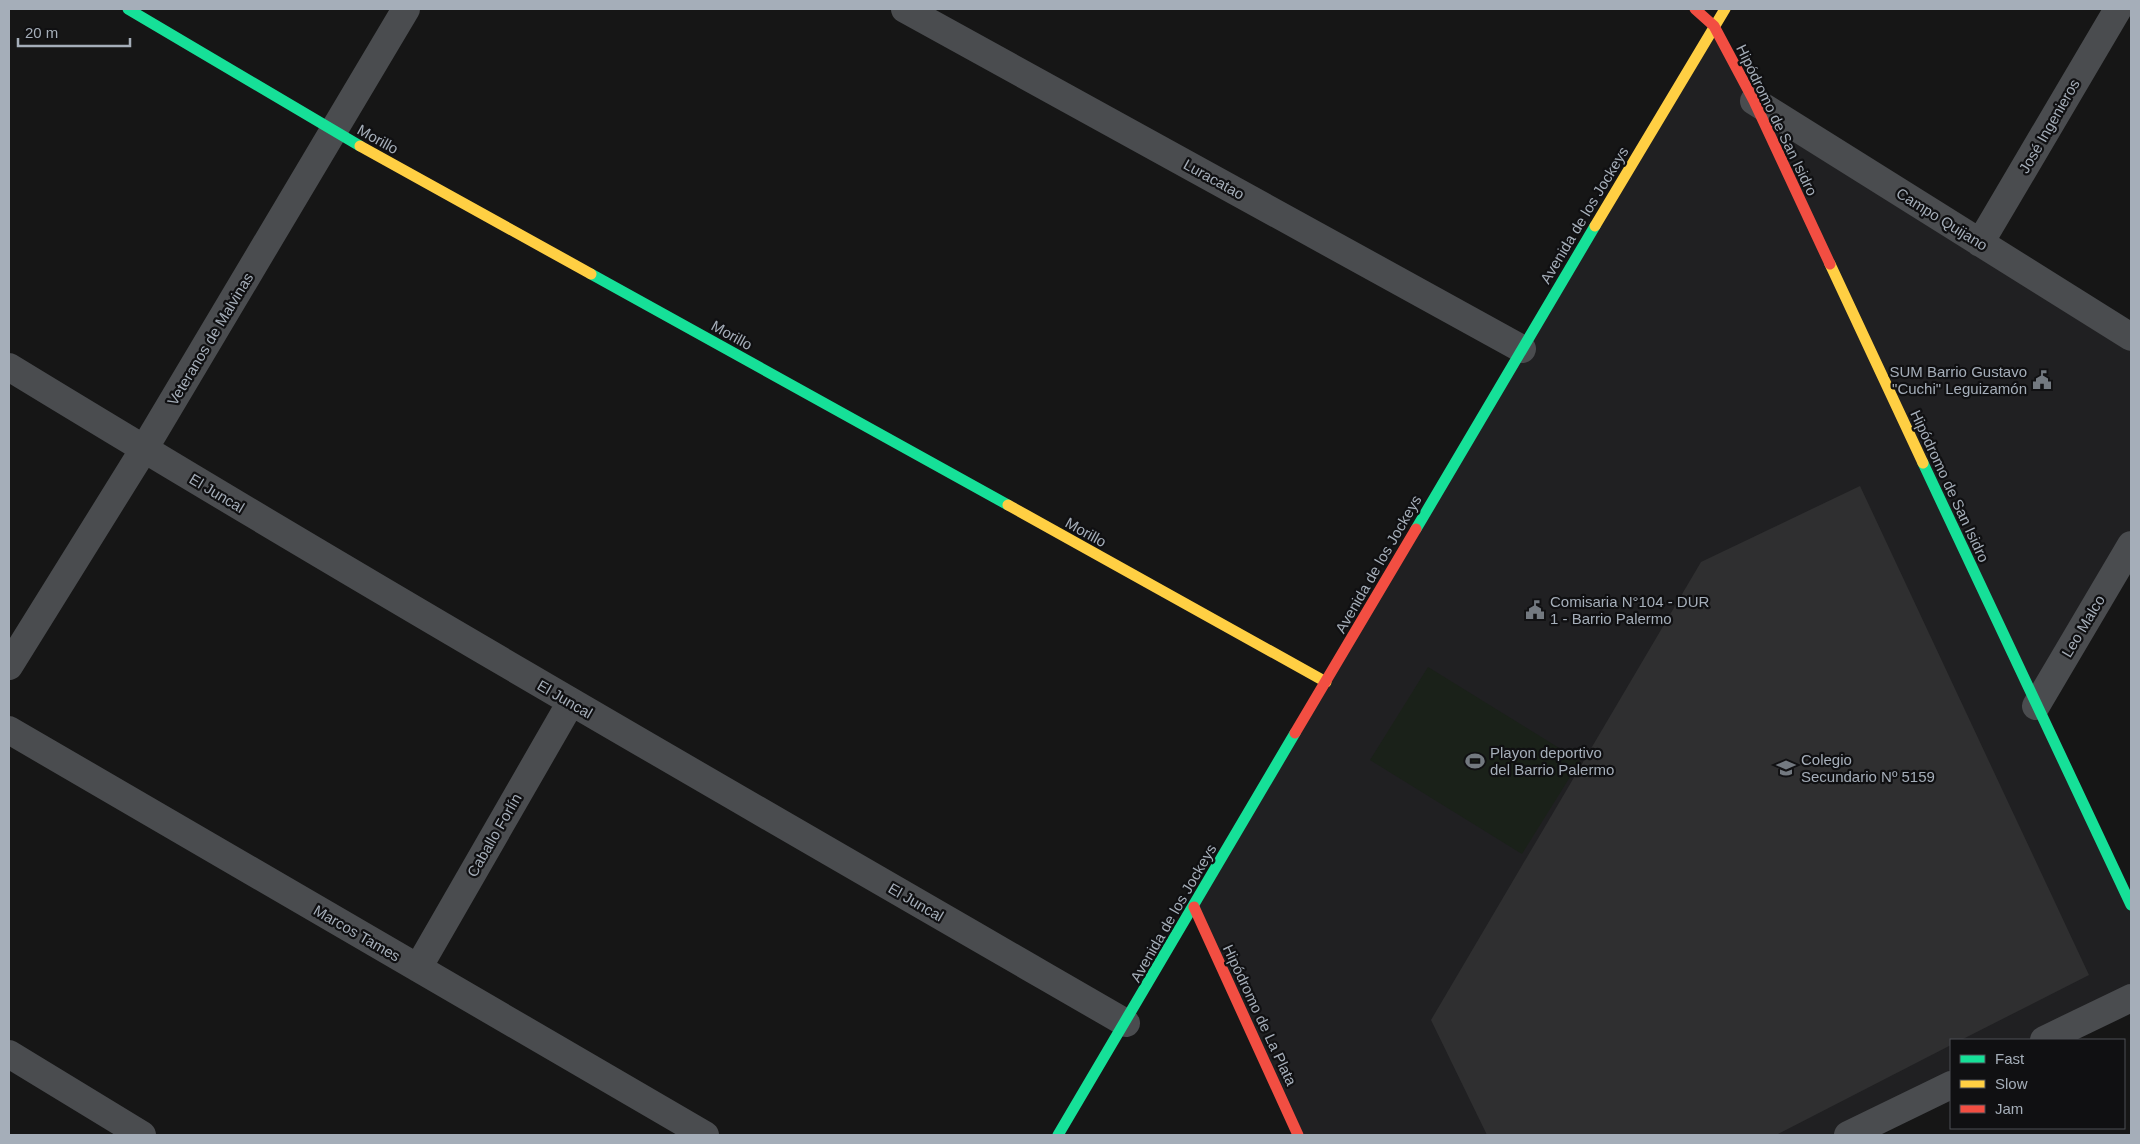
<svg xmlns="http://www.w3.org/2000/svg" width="2140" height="1144" font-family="Arial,sans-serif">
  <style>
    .built { fill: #202022 }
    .green { fill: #1a2119 }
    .building { fill: #2f2f30 }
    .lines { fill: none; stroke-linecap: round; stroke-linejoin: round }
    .street { stroke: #4a4c4f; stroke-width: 28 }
    .fast { stroke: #16e098; stroke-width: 11 }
    .slow { stroke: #ffcf43; stroke-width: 11 }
    .jam { stroke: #f24e42; stroke-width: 11 }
    .labels { text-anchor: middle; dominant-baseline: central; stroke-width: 4.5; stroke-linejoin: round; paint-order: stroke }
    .street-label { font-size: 15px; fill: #a5aeb9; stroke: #101012 }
    .poi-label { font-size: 15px; fill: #a5aeb9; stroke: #101012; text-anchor: start }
  </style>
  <rect width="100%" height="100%" fill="#161616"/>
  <path class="built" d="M1714,27L1754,101L2131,338V543L2034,709L2131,907V998L2044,1040H1951V1085L1847,1135H1299L1195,907Z"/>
  <path class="green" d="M1428,667L1580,761L1522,854L1370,760Z"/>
  <path class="building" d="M1860,486L2089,975L1961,1040H1951V1045L1776,1135H1487L1431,1020L1701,562Z"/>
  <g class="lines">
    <path class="street" d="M905,9L1522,349
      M1754,101L2131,337
      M1980,243L2118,9
      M9,367C378,592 752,807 1126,1023
      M9,666L144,449L406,9
      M2036,706L2131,545
      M9,730L705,1135
      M418,968L571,702
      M2044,1040L2131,998
      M9,1054L142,1135
      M1848,1135L1951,1085"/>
    <path class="fast" d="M128,9L360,146
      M591,274L1008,505
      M1923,463L2131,905
      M1416,529L1595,226
      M1058,1135L1295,733"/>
    <path class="slow" d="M360,146L591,274
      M1595,226L1725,9
      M1830,264L1923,463
      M1008,505L1326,682"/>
    <path class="jam" d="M1695,9L1714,26L1754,101L1830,264
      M1295,733L1416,529
      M1194,907L1298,1135"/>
  </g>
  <defs>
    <g id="civic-bare" transform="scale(1.5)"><path d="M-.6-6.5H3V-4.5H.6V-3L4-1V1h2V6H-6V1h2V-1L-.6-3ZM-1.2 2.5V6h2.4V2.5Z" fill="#737980" stroke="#101012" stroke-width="2.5" paint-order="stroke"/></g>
    <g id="stadium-bare" transform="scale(1.5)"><path d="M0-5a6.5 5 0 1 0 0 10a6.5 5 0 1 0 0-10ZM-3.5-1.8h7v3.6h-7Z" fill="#737980" stroke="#101012" stroke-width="2.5" paint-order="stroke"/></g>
    <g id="school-bare" transform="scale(1.5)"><path d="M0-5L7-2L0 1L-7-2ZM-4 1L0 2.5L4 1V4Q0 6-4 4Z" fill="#737980" stroke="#101012" stroke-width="2.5" paint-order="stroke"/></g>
  </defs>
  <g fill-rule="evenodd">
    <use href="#civic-bare" x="2042" y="380"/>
    <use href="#civic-bare" x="1535" y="610"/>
    <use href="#stadium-bare" x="1475" y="761"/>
    <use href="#school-bare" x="1786" y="768"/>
  </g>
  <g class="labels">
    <g class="street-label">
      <text transform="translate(1777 120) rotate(64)">Hipódromo de San Isidro</text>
      <text transform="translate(2049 126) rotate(-60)">José Ingenieros</text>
      <text transform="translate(378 139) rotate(29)">Morillo</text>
      <text transform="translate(1214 179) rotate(29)">Luracatao</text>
      <text transform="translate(1584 215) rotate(-59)">Avenida de los Jockeys</text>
      <text transform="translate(1942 219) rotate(32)">Campo Quijano</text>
      <text transform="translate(732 335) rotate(29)">Morillo</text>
      <text transform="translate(210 339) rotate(-59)">Veteranos de Malvinas</text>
      <text transform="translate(1950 486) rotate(65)">Hipódromo de San Isidro</text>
      <text transform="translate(217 493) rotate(31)">El Juncal</text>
      <text transform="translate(1086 532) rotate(29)">Morillo</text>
      <text transform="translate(1378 564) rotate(-60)">Avenida de los Jockeys</text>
      <text transform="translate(2083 626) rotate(-59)">Leo Malco</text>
      <text transform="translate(565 699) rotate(30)">El Juncal</text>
      <text transform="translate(494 835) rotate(-60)">Caballo Forlín</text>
      <text transform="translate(916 902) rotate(30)">El Juncal</text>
      <text transform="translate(1173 913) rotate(-60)">Avenida de los Jockeys</text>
      <text transform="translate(357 933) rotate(30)">Marcos Tames</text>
      <text transform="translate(1260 1015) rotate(65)">Hipódromo de La Plata</text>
    </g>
    <g class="poi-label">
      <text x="2027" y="371" text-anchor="end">SUM Barrio Gustavo<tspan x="2027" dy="17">"Cuchi" Leguizamón</tspan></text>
      <text x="1550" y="601">Comisaria N°104 - DUR<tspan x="1550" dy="17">1 - Barrio Palermo</tspan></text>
      <text x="1490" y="752">Playon deportivo<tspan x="1490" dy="17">del Barrio Palermo</tspan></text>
      <text x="1801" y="759">Colegio<tspan x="1801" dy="17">Secundario Nº 5159</tspan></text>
    </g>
  </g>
  <rect width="2140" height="1144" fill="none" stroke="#a5aeb9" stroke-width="20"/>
  <rect x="1950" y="1039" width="175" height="90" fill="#101012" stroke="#4c4f55"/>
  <rect x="1960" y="1055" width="25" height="8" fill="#16e098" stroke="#4c4f55"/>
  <text x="1995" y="1064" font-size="15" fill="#a5aeb9">Fast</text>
  <rect x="1960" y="1080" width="25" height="8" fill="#ffcf43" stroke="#4c4f55"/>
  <text x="1995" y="1089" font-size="15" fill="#a5aeb9">Slow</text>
  <rect x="1960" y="1105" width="25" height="8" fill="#f24e42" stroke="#4c4f55"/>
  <text x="1995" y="1114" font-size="15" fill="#a5aeb9">Jam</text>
  <path d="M18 38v8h112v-8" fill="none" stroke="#a5aeb9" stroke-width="2.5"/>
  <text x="25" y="38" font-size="15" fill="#a5aeb9" stroke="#101012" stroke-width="4" paint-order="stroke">20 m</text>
</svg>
